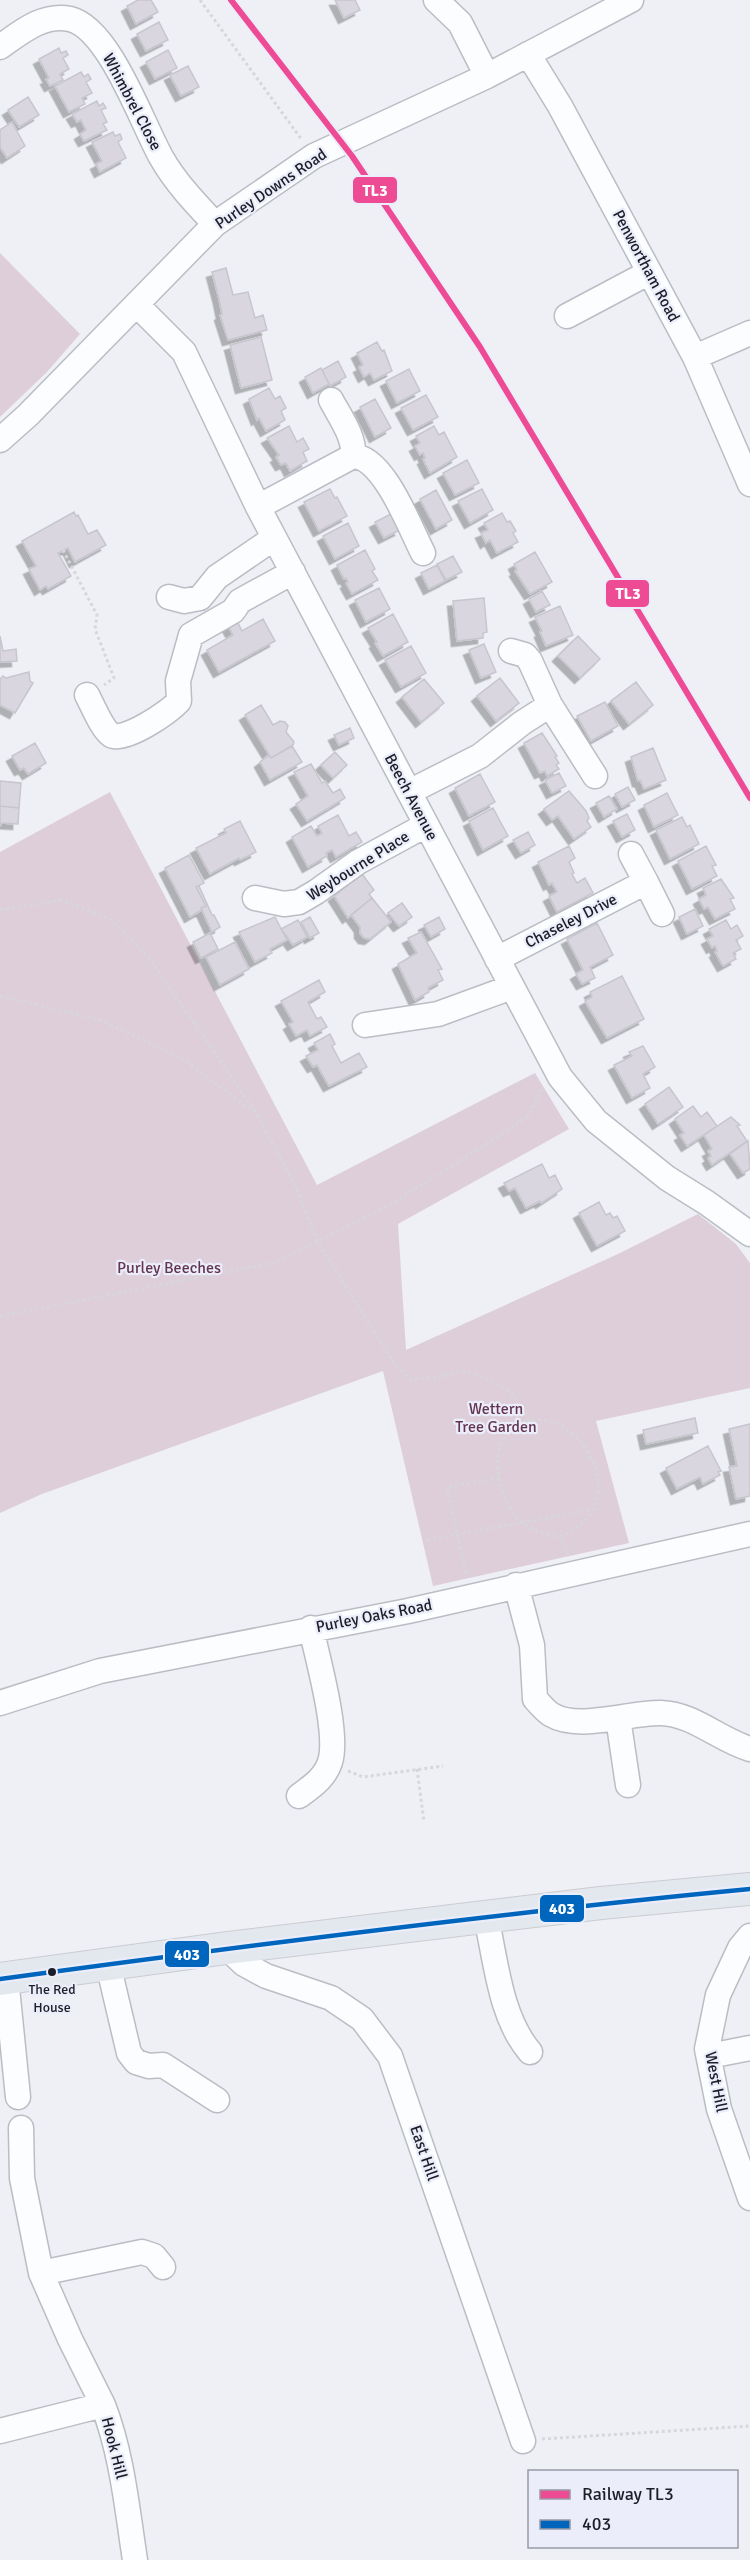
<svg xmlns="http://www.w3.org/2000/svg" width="750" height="2560" font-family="Signika,sans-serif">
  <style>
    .green { fill: #deced9 }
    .building { fill: #d9d6df; stroke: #c7c5cd; stroke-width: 1.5; filter: url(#shadow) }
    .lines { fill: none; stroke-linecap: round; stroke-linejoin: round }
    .minor-casing { stroke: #bbbdc5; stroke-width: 27 }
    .major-casing { stroke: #cbccd1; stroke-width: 34 }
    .path { stroke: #d7d7d9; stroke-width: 3; stroke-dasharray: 3 3; stroke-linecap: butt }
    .minor { stroke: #fcfdfe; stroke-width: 24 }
    .major { stroke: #e3e8ee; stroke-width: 32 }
    .bus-1-casing { stroke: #ebedfa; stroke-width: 9 }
    .bus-1 { stroke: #0065bd; stroke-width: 4.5 }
    .rail-1-casing { stroke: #ebedfa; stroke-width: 10 }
    .rail-1 { stroke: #ee4b95; stroke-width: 6 }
    .bus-dot { fill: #1b1d27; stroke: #ebedfa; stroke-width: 2 }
    .labels { text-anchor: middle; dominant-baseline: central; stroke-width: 4.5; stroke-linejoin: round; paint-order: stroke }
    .bus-label { font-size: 14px; fill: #1b1d27; stroke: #ebedfa }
    .street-label { font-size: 16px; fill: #1b1d27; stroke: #ebedfa }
    .park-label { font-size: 16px; fill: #643550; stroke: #ebedfa }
    .line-badge { stroke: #ebedfa; stroke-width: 2 }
    .badge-label { font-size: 16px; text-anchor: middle; font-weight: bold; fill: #fff }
  </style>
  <defs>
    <filter id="shadow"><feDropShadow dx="-5.5" dy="5.5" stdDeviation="0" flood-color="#0004"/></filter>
  </defs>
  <rect width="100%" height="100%" fill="#eef0f6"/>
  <path class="green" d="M0,253L80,334L47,372L0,417Z
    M110,792L317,1185L535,1073L569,1129L398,1224L406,1350L618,1254L698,1214L736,1244L750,1263V1388L596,1421L629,1543L433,1586L383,1371L42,1494L0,1513V852Z"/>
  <path class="building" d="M138,0H151L158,12L136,24L127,6Z
    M335,0H355L360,10L344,18Z
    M159,22L168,40L146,51L137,34Z
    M59,48L61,53L66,51L68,55L63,58L69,69L60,74L63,80L50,86L46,79L49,78L39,59Z
    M168,50L177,68L155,79L146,62Z
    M188,66L199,87L181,96L170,75Z
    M81,72L84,77L88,74L91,79L86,82L92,93L82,98L85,104L69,112L55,86Z
    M28,97L39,115L19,127L8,110Z
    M97,101L99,106L103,103L106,108L101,110L107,122L103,124L107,130L84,141L80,134L86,130L81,120L77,122L72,114Z
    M12,122L25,146L7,158L0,147V130Z
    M113,132L115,136L120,134L122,139L118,142L126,158L100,172L96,164L102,161L92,142Z
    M226,268L233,295L248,292L255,318L263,315L267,330L228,340L220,315L222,314L219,299L212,272Z
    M261,337L272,380L241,388L230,345Z
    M377,342L382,351L384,350L392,371L374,380L370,373L364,377L359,367L363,365L357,353Z
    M338,361L346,377L330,386L322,370Z
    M321,368L329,384L313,393L305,377Z
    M409,369L420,391L397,403L386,381Z
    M269,388L275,399L280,396L286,408L281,411L285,420L266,431L259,418L257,420L249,399Z
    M426,395L438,417L413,430L401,408Z
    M375,399L391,428L375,437L360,407Z
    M289,426L297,442L303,438L309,449L303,452L307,461L290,471L286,463L281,465L276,457L279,455L267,438Z
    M434,426L439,435L444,432L457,457L430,473L423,459L425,458L423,453L420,455L415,446L420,443L416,436Z
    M467,460L479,483L455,495L443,473Z
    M330,489L335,498L337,497L347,516L319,531L304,502Z
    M482,489L493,510L470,523L458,501Z
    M436,490L452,520L436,529L420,499Z
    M74,512L76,516L78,515L88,534L97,530L106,545L75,562L68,548L58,553L71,576L48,589L46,586L40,590L29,569L36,566L22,541Z
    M502,513L507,522L510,521L516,531L513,533L518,542L497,553L490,540L486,543L481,533L488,530L484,523Z
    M391,514L400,530L384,538L375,522Z
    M348,523L359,546L335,559L323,536Z
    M365,550L375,569L372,571L378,580L352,594L346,583L348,582L346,578L344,579L337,565Z
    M535,552L552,582L530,594L515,571L517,570L514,564Z
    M453,556L462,572L446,580L437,564Z
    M437,565L445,581L429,589L421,573Z
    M379,588L390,609L366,622L355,600Z
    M542,591L550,605L536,612L529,599Z
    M484,598L487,632L483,633V638L457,641L453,601Z
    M560,606L573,635L546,646L540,632L542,631L535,617Z
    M393,614L408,642L383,656L375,643L377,642L368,628Z
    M236,619L242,631L263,619L275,641L219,672L207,650L233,635L227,624Z
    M0,636L3,651L16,649L17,661L0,662Z
    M578,636L600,659L580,678L558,656Z
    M484,644L496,672L481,678L469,650Z
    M411,646L426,673L401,687L385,660Z
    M29,672L30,681L33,683L15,713L0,705V679L3,676L6,678Z
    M500,678L519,703L496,721L477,696Z
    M424,679L444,703L421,722L402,697Z
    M636,682L653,705L629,724L611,701Z
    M605,702L618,726L591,741L577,716Z
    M261,705L273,725L280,721L285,722L288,726L286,732L294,742L293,745L271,758L245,715Z
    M350,728L354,738L339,745L334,735Z
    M542,733L557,756L555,757L559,763L556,765L559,769L547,776L545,771L540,773L524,743Z
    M35,743L46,763L28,774L24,768L20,770L12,756Z
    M292,746L302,762L270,780L260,762L269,755L271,758Z
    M653,748L666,780L644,789L640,780L638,781L631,757Z
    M335,752L347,765L333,778L321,765Z
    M311,764L322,783L325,781L333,793L340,789L345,798L307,821L296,804L308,796L294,772Z
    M559,773L566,786L552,793L545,780Z
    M480,774L495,802L469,816L455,788Z
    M0,781L21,783L19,808L0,806Z
    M628,787L635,800L622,807L615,794Z
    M569,791L586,811L589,818L587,821L591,827L574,839L558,816L552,820L544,809Z
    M667,793L678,815L654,827L644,805Z
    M609,796L617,809L604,817L596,803Z
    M0,806L19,808L18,824L1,823L0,826Z
    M493,808L508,836L483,850L469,821Z
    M627,814L635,830L622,837L613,821Z
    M338,815L349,836L356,832L362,842L336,857L332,850L326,853L327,856L308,867L292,837L311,826L317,836L322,833L318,826Z
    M682,817L687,827L690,825L699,844L670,859L656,830Z
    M240,821L256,852L240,860L239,858L210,874L196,848L226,833L224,829Z
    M528,832L535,845L521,853L513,840Z
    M569,846L575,858L569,862L574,873L572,874L577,883L585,878L593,893L557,912L549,896L557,892L552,883L549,885L538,862Z
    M706,846L716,865L712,866L717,876L692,889L678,861Z
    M189,855L204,883L196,887L206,906L201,908L202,910L190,917L165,868Z
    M362,874L374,890L369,894L372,898L348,918L334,896Z
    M721,879L734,898L730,899L735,909L715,919L708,907L704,909L699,899L706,895L703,888Z
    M199,886L212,915H214L220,927L212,932L201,908L206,906L196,887Z
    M372,898L391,922L370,939L364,938L360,933V927L351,915Z
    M402,903L412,917L399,926L388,913Z
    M695,909L703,926L687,934L679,917Z
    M275,917L287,940L270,949L272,953L255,962L239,932Z
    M310,917L319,933L310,938L301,922Z
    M439,917L445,929L431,937L424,925Z
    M298,920L307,937L293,945L281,929Z
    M726,920L731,929L737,925L743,936L736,940L741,949L733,953L736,959L723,966L715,952L717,951L715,946L712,948L707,939L713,936L709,929Z
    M597,923L613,955L590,967L595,978L582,984L576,974L583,970L567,939Z
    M421,932L442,969L438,970L443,980L428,988L429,992L415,1000L398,964L417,953L408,938Z
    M210,933L218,949L201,958L193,942Z
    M235,942L249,969L220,985L206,957Z
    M622,976L644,1019L607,1038L585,1001L592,997L590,992Z
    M319,980L325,992L308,1002L317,1019L321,1017L327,1027L310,1036L307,1030L296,1036L289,1024L293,1022L281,1001Z
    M330,1034L335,1044L332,1046L341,1063L359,1053L367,1067L329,1086L317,1065L313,1067L306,1056L318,1050L314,1043Z
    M643,1046L655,1067L643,1074L650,1088L632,1098L614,1065L632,1056L629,1052Z
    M669,1087L683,1107L658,1124L645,1104Z
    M693,1106L701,1117L707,1112L717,1126L687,1146L680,1135L684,1133L675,1119Z
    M731,1117L740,1125L737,1126L747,1141L712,1165L708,1158L711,1156L708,1151L712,1149L704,1135Z
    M748,1141L750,1169L743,1173L730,1154Z
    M542,1164L549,1178L555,1175L562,1189L541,1203L540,1201L526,1208L515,1188L509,1191L504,1183Z
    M599,1202L606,1215L610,1213L613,1218L617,1216L625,1231L597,1246L579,1213Z
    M695,1418L698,1433L646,1444L643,1430Z
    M750,1424V1496L736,1499L729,1467L737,1466L729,1429Z
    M708,1446L721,1471L718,1472L720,1475L703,1484L700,1477L677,1489L666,1468Z"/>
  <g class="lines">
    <g class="minor-casing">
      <path id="minor" d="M436,0L460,23L487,76
        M0,47C20,33 43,13 70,19C109,28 142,123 161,157C175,182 196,204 215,224
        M528,54L560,106L695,357L750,484
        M137,305L184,352L258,507L560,1077L596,1121L667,1178L707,1203L750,1234
        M567,316L648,273
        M695,357L750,333
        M331,400C340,417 355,437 353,456
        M0,440L28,415L215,224L314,156L487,76L631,0
        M258,507L353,456C384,457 410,528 423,553
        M169,597L184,601L200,598L217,577L274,538
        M511,651L525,655L530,661L550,705
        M87,695C92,704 102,729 111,735C123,743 170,712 179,701L178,681L191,635L233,611L240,601L293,572
        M409,792L480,756L522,723L550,705L595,776
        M631,854L646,882
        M255,898L284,904L299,902L316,892L358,862L426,825
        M497,959L646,882L662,914
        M365,1025L438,1014L512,987
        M516,1585L532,1645L535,1699C540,1704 546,1712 552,1715C579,1731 631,1712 661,1713C694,1714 719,1740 750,1749
        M0,1703L100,1671L408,1611L750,1534
        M618,1718L628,1785
        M299,1796C311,1787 325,1778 330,1762C339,1734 318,1660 311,1628
        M486,1917C496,1961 500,2017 530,2052
        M750,1936L740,1948L718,1995L707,2049L719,2109L750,2198
        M227,1948L244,1964L266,1976L331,1998L362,2019L390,2056L523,2441
        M108,1964L129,2053L136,2062L149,2066L163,2065L217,2100
        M6,1978L18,2097
        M709,2056L750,2048
        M21,2128L22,2178L41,2273L70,2339L103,2405
        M41,2273L142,2252L154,2256L163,2267
        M0,2431L103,2405C122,2454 127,2508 135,2560"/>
    </g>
    <g class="major-casing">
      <path id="major" d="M0,1979L227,1948L601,1903L750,1889"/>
    </g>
    <path class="path" d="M200,0L302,140
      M63,550L97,615L95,629L114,678L104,685
      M0,910L62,900L110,919L150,959L257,1114L295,1185L317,1241L396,1366L410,1379L435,1378L463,1371L488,1379L510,1392L530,1421
      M0,996L100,1020L183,1059L254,1112
      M0,1316L273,1263L388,1206L484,1146L528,1116L543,1087
      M560,1537C651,1499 556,1372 504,1439C489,1459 503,1507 522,1523C532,1531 548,1534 560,1537L569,1555
      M427,1540L590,1510
      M466,1573L447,1487L499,1478
      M417,1769L424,1822
      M348,1771L363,1777L443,1766
      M542,2439L750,2426"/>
    <use href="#minor" class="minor"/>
    <use href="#major" class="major"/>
    <g class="bus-1-casing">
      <path id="bus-1" d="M0,1979C250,1945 499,1913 750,1889"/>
    </g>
    <use href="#bus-1" class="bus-1"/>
    <g class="rail-1-casing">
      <path id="rail-1" d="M231,0L352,156L480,347L750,798"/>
    </g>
    <use href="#rail-1" class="rail-1"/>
  </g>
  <circle class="bus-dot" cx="52" cy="1972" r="5"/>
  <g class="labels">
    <g class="bus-label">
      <text x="52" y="1989">The Red<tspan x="52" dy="18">House</tspan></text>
    </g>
    <g class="street-label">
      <text transform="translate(132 102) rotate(62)">Whimbrel Close</text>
      <text transform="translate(271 189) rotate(-34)">Purley Downs Road</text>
      <text transform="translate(646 266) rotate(62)">Penwortham Road</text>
      <text transform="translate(411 797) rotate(62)">Beech Avenue</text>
      <text transform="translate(358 866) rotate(-32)">Weybourne Place</text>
      <text transform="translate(571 921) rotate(-27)">Chaseley Drive</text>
      <text transform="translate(374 1616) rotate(-11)">Purley Oaks Road</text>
      <text transform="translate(716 2082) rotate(79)">West Hill</text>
      <text transform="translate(424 2153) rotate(71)">East Hill</text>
      <text transform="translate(114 2448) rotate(76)">Hook Hill</text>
    </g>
    <g class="park-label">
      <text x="169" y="1268">Purley Beeches</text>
      <text x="496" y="1409">Wettern<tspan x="496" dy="18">Tree Garden</tspan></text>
    </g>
  </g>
  <g class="line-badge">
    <rect x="352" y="176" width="46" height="28" rx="6" fill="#ee4b95"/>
    <rect x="605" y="579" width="45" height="29" rx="6" fill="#ee4b95"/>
    <rect x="539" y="1894" width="46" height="29" rx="6" fill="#0065bd"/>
    <rect x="164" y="1940" width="46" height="28" rx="6" fill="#0065bd"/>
  </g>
  <g class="badge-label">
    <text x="375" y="196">TL3</text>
    <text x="628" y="599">TL3</text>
    <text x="562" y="1914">403</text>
    <text x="187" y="1960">403</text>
  </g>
  <rect x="528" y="2470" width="210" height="78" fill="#ebedfa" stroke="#989aa6" stroke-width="1.5"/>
  <rect x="540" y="2490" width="30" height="9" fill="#ee4b95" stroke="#989aa6" stroke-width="1.5"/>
  <text x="582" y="2500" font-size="18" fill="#1b1d27">Railway TL3</text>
  <rect x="540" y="2520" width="30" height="9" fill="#0065bd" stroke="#989aa6" stroke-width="1.5"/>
  <text x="582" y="2530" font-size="18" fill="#1b1d27">403</text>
</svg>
